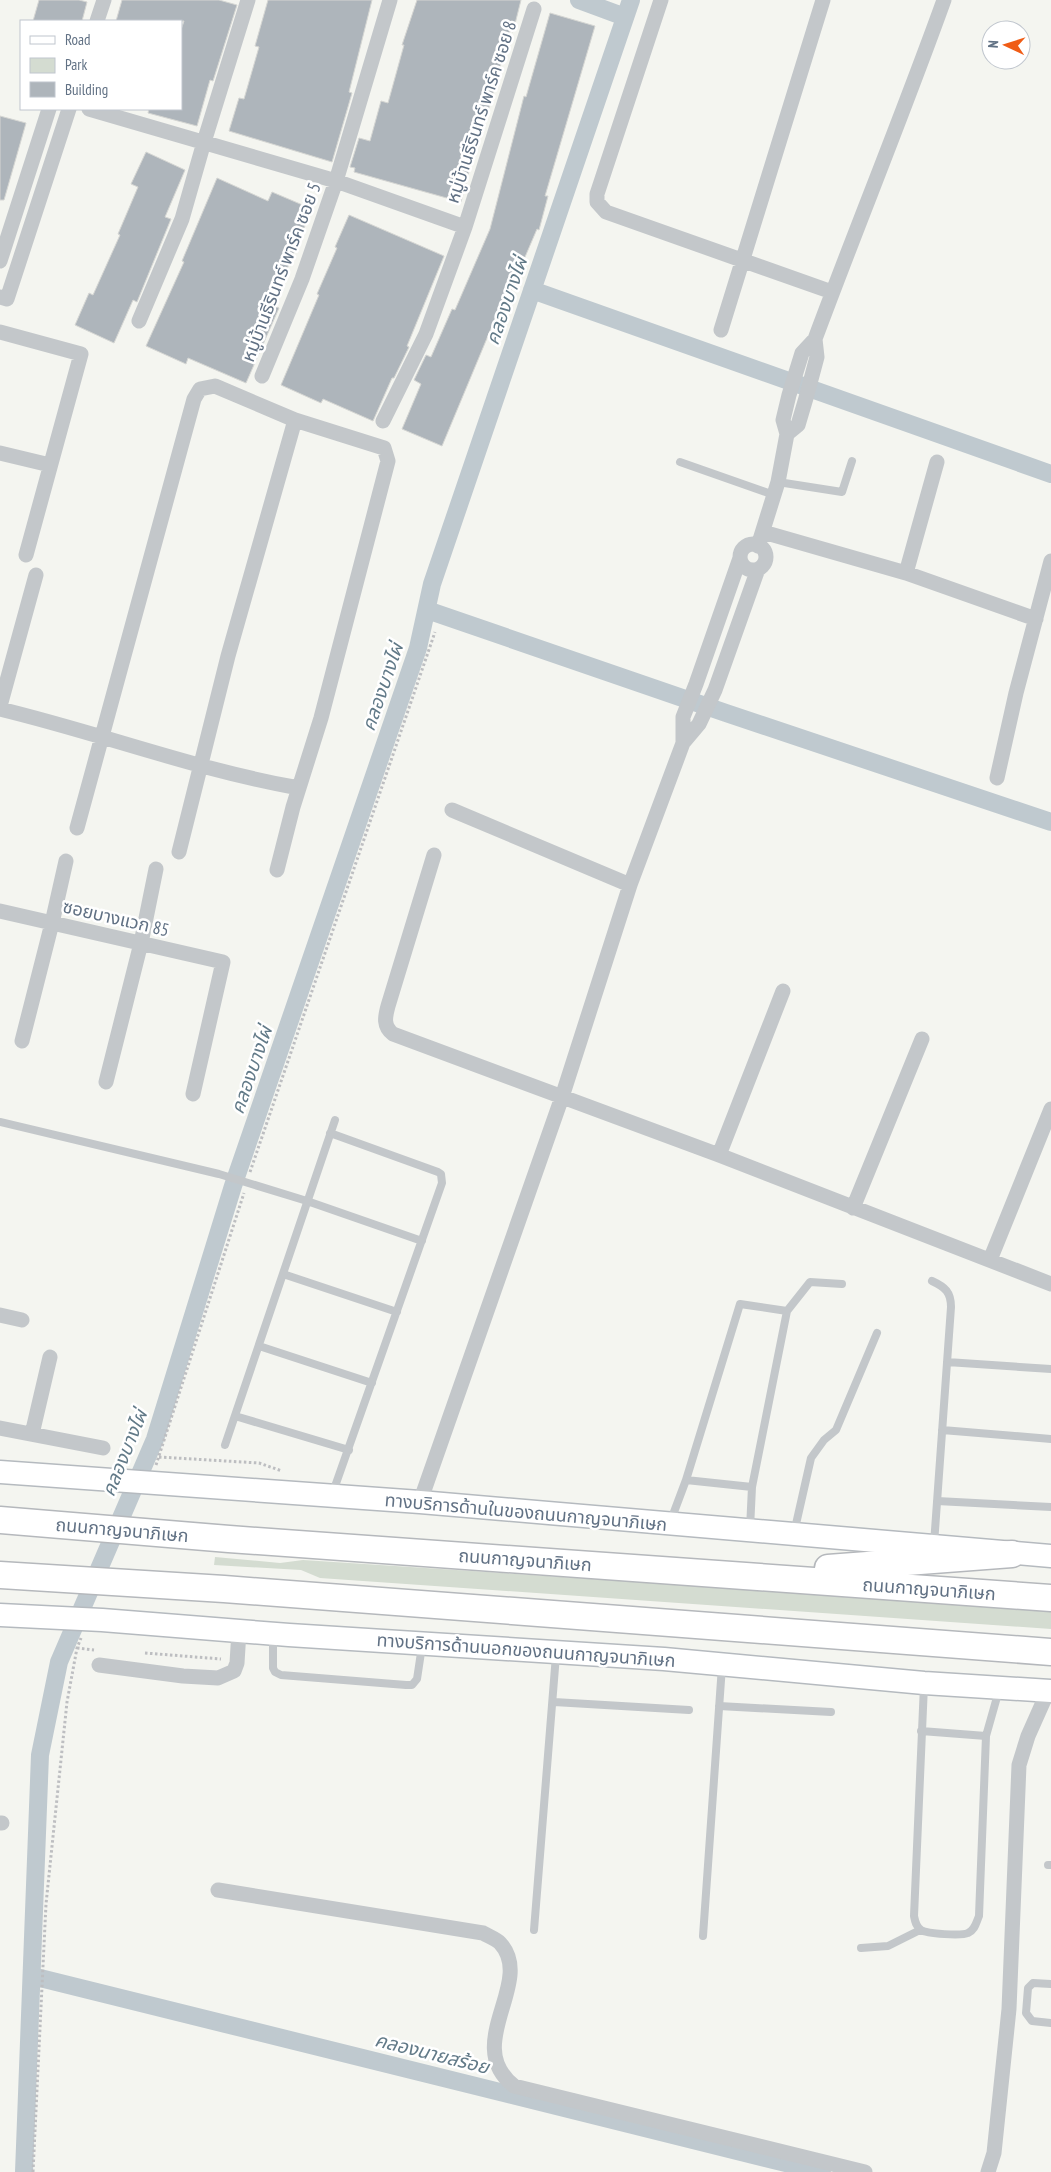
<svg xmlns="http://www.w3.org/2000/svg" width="1051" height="2172" font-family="'PT Sans Narrow','Noto Sans Thai',sans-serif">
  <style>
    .green { fill: #d4dcd1 }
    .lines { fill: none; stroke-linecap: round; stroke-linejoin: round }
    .canal { stroke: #bfc9cf; stroke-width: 18 }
    .building { fill: #aeb5bb; stroke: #d5d6d3 }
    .secondary-casing { stroke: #b5babf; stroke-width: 25 }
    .trunk-casing { stroke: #b5b8bc; stroke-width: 29 }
    .path { stroke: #bdbec1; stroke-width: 3; stroke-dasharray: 2.5 2.5; stroke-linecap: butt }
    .service { stroke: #c3c7ca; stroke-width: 8 }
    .minor { stroke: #c3c7ca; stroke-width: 15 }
    .secondary { stroke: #fff; stroke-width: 22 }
    .trunk { stroke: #fff; stroke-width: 26 }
    .labels { text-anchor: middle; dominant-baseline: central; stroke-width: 5; stroke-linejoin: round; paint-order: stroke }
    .street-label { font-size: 18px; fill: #617184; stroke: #fff }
    .water-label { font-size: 19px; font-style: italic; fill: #627a88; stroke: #fff }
  </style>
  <rect width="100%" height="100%" fill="#f4f5f0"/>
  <path class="green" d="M215,1557L280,1563L303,1560L1051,1609V1629L320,1578L301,1570L214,1565Z"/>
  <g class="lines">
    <path class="canal" d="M579,0L625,17
      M532,290L1051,474
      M427,610L726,713L1051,822
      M32,1976L822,2172
      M24,2172L40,1755L59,1662L155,1439L233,1186L418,648L432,584L631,0"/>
  </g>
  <path class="building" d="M39,0H79L87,2L82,21H33Z
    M122,0H219L237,5L213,81L210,80L197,126L148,113L149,109H181V30L184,21H116Z
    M268,0H372L349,92L352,93L332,162L229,131L239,98L244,99L259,47L255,46Z
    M417,0H521L513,32L510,31L487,115L484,114L461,202L354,172L355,168L350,167L359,138L370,141L381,101L388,103L404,45H402Z
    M550,13L595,26L545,196H548L539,230L537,229L498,320L495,319L442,446L402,429L421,384L414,380L426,355L431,357L452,309L455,310L490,229L524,96L526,97Z
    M0,116L26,123L4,200H0Z
    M146,152L185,170L165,217L171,219L137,302L133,300L114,343L75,325L89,293L93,295L120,235L118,234L138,187L131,184Z
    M217,178L268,201L272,192L312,209L272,305L279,308L246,383L188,358L186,364L146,346L184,262L182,261Z
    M349,215L444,256L407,346L409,347L394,378H392L373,421L323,399L321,403L281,385L319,295L317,294L337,248L335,247Z"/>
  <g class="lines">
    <g class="secondary-casing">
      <path id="secondary" d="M0,1472L420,1502L1051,1556
        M0,1615L102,1620L289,1635L664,1659L924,1683L1051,1691"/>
    </g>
    <g class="trunk-casing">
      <path id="trunk" d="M0,1520L229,1539L1051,1598
        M828,1568L1012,1554
        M0,1575L224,1589L1051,1652"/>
    </g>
    <path class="path" d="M250,1172L435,632
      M159,1457L259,1463L282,1471
      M156,1465L244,1193
      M77,1648L94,1650
      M145,1653L221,1659
      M33,2172L46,1904L67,1702L77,1648L81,1638"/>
    <path class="service" d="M680,462L774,495
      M778,482L842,492L852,461
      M0,1122L219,1174L307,1201L422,1241
      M330,1133L438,1172L441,1174L442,1183L333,1492
      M283,1274L397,1312
      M932,1281C945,1287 951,1292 951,1307L934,1544
      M787,1311L810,1282L842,1284
      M259,1346L372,1383
      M947,1362L1051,1369
      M235,1416L349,1450
      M942,1430L1051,1439
      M225,1445L335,1120
      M686,1480L740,1304L787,1311L752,1487
      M937,1501L1051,1507
      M671,1520L686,1480L752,1487L750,1529
      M794,1533L811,1458L824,1440L836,1430L877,1333
      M273,1636V1668L275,1672L281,1675L406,1685H412L417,1679L422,1646
      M924,1685L914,1916C915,1921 916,1927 921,1930C927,1934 962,1936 968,1933C975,1930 976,1923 979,1916L986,1736
      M554,1702L689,1710
      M719,1706L831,1712
      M921,1731L986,1736L999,1690
      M1048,1865H1051
      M534,1930L556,1655
      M703,1936L722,1666
      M861,1948L888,1946L920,1930
      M1051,1984L1033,1983L1028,1988L1026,2013L1032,2021L1051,2023"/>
    <path class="minor" d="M661,0L597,194V202L606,212L832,292
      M97,21L104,0
      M89,109L336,181L465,227
      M0,261L49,109
      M0,297L7,299L69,109
      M139,321L182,219L204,142L248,0
      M721,330L823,0
      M0,332L81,354L26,555
      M262,376L302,279L336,181L390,0
      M383,421L426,334L465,227L534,9
      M787,434L798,425L806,398L817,357L815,339
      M0,453L50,465
      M763,532L906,573L1036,619
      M740 557a13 13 0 1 1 26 0a13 13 0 1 1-26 0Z
      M758,546L778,482L787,434L783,420L789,395L802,353L815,339C857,226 903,114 944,0
      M906,573L937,462
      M0,706L36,575
      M0,709C100,733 197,770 299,788
      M683,743V717L696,684L740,558
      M997,778L1016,693L1051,561
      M452,810L630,885
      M77,828L194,399L200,389L215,386L295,420L384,448L388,461L321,718L293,807L277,870
      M179,852L228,656L295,420
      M434,855L388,1006C385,1017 383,1026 393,1034L719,1155L1051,1284
      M0,911L223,962L193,1094
      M22,1041L52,923L66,861
      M106,1082L141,943L156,869
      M719,1155L783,991
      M853,1208L922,1039
      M990,1260L1051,1109
      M0,1315L22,1320
      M0,1428L103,1448
      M32,1434L50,1357
      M420,1502L562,1097L630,885L683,743L699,724L715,690L758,569
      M99,1665L183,1676L218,1678L234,1671L237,1663L239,1631
      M0,1823H2
      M218,1890L483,1933C488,1936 496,1939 500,1943C536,1982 461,2044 514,2086L865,2172
      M988,2172L994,2153L1009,2009L1019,1765L1028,1736L1048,1691"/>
    <use href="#secondary" class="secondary"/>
    <use href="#trunk" class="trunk"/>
  </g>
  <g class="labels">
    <g class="street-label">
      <text transform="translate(481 112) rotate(-72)">หมู่บ้านธีรินทร์ พาร์ค ซอย 8</text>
      <text transform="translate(281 272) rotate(-69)">หมู่บ้านธีรินทร์ พาร์ค ซอย 5</text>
      <text transform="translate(116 918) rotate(13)">ซอยบางแวก 85</text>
      <text transform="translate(526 1512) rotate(5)">ทางบริการด้านในของถนนกาญจนาภิเษก</text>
      <text transform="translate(122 1530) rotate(5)">ถนนกาญจนาภิเษก</text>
      <text transform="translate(525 1560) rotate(4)">ถนนกาญจนาภิเษก</text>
      <text transform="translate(929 1589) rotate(4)">ถนนกาญจนาภิเษก</text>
      <text transform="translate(526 1650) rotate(4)">ทางบริการด้านนอกของถนนกาญจนาภิเษก</text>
    </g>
    <g class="water-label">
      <text transform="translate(506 301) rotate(-71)">คลองบางไผ่</text>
      <text transform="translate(382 687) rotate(-71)">คลองบางไผ่</text>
      <text transform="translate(251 1070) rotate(-71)">คลองบางไผ่</text>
      <text transform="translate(124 1453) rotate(-68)">คลองบางไผ่</text>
      <text transform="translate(432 2053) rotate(14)">คลองนายสร้อย</text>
    </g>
  </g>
  <rect x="20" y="20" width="162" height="90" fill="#ffffff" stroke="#c0c6ce"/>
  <rect x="30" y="36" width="25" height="8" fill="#ffffff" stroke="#c0c6ce"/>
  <text x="65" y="45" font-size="15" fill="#617184">Road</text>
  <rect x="30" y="58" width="25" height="15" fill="#d4dcd1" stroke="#c0c6ce"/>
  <text x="65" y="70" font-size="15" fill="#617184">Park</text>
  <rect x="30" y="82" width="25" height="15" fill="#aeb5bb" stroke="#c0c6ce"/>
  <text x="65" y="95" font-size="15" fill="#617184">Building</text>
  <g transform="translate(1006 45) rotate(274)"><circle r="24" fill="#ffffff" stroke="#c0c6ce"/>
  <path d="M0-4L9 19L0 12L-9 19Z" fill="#f05c15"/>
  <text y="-8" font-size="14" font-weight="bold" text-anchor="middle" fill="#617184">N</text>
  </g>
</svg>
